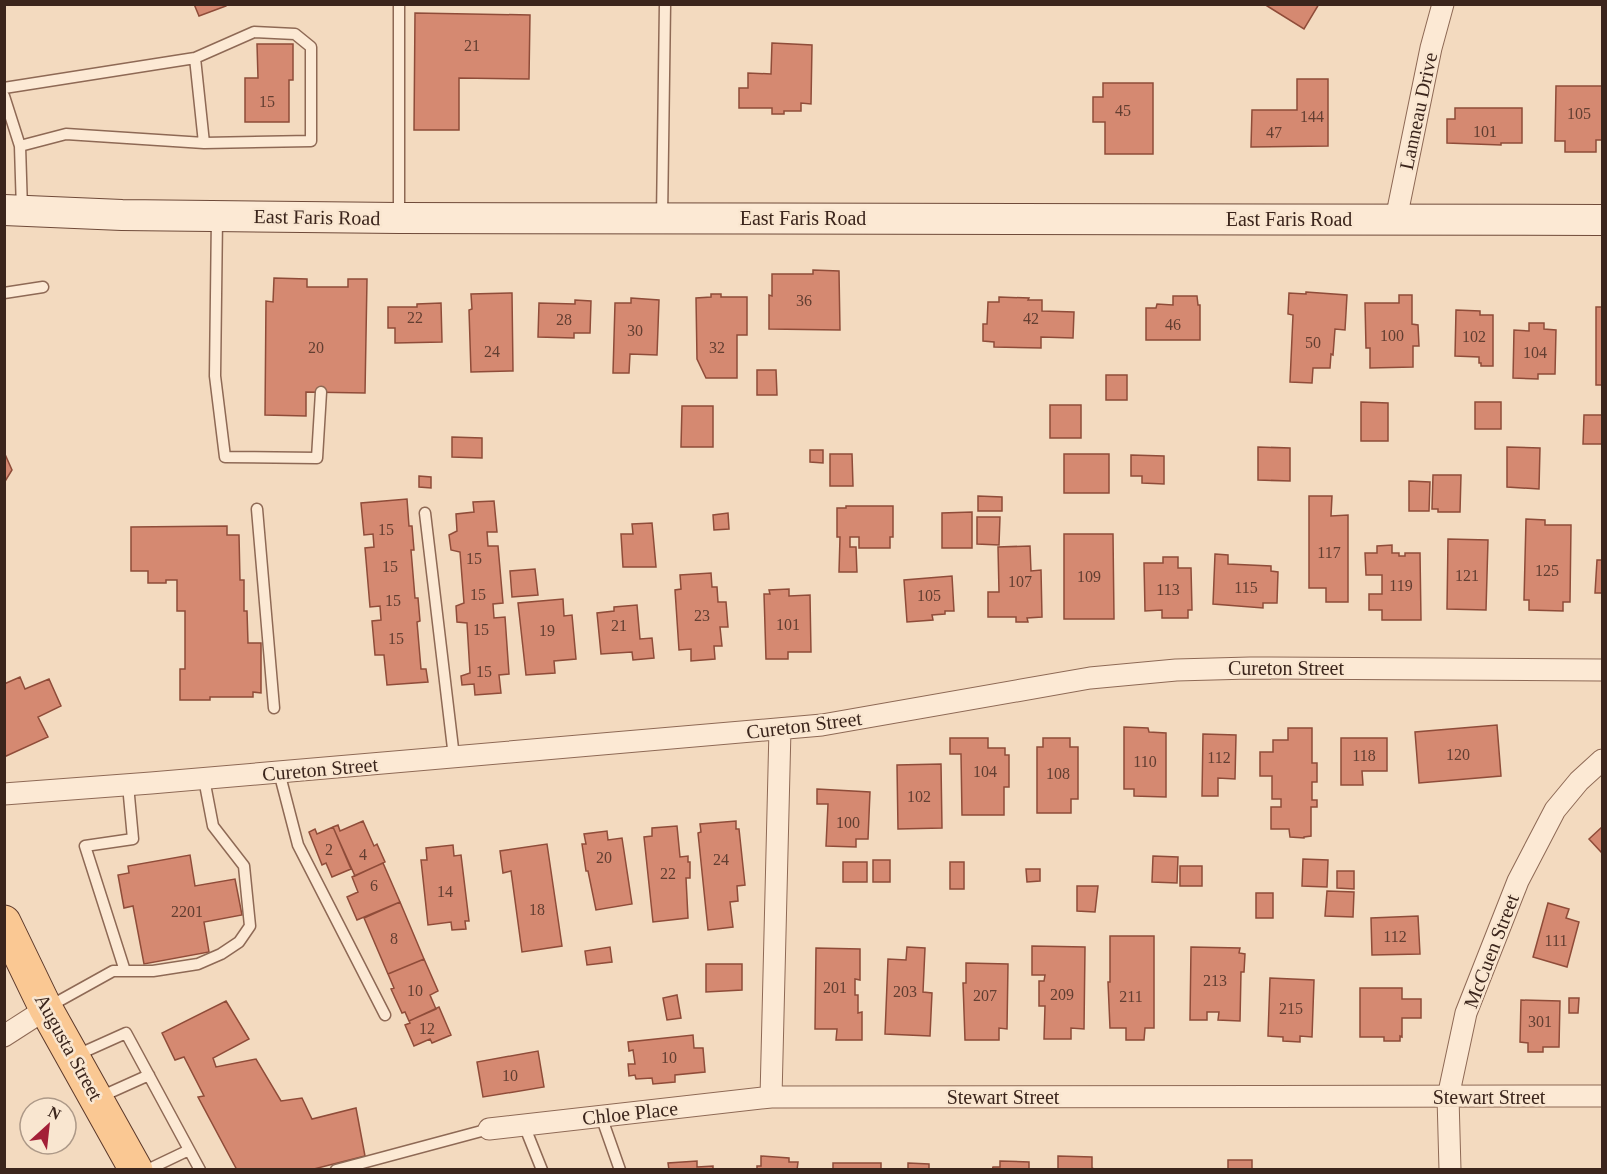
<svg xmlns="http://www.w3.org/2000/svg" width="1607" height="1174" font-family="Georgia,serif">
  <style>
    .building { fill: #d58971; stroke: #8f4c39; stroke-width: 1.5 }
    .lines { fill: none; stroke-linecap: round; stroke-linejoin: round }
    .service-casing { stroke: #8e6955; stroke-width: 13 }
    .minor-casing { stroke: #8e6955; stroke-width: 23 }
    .secondary-casing { stroke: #6f4a39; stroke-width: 32 }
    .primary-casing { stroke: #5b382a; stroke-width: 35 }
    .service { stroke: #fce9d4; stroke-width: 10 }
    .minor { stroke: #fce9d4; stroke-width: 21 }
    .secondary { stroke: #fce9d4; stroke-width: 30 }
    .primary { stroke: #fac893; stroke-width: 33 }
    .labels { text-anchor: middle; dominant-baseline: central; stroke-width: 5; stroke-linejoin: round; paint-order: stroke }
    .number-label { font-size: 16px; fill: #623e31 }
    .street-label { font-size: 20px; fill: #3b251c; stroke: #f9e6d0 }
  </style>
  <rect width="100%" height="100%" fill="#f3dabf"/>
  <path class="building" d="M194,4H226V6L199,16Z
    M1264,4H1319L1304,29Z
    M415,13L530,15L529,79L459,78V130H414Z
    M772,43L812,45L811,104L801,103V111H784V114H772V108H739V88H748V73L771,74Z
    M257,44H293V80H289V122H245V78H258Z
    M1297,79H1328V146L1251,147L1252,110H1297Z
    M1103,83H1153V154H1105V122H1093V97H1103Z
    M1556,86H1602V140H1596V152H1565V141H1555Z
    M1455,108H1522V143H1501V145L1447,143V119H1455Z
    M813,270L839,271L840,330L769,329V295L772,296V274H813Z
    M274,278L307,279V287H348V279H367L365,393L306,392V416L265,415L266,301L273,302Z
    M1306,292L1347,295L1345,330L1335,329L1333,355L1331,354L1330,368H1313L1312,383L1290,382L1293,315L1288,314L1289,293L1306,294Z
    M512,293L513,371L471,372L469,310L472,309L471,294Z
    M711,294H721V297H747V335H737V378H706L697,359L696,298L711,297Z
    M1399,295H1412V324L1418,325L1419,346H1413V367L1370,368V348H1366L1365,303H1399Z
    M1173,296H1197L1198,305H1200V340H1146V308H1156L1157,304L1173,305Z
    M999,297L1029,298L1028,300H1042V311L1074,312L1073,338L1041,337V348L994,347V342L983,341V324H987L988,302H999Z
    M631,298L659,300L657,355L630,354L629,373H613L615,303H631Z
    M575,300L591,301L590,333H574V338L538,337L539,303L575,304Z
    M441,303L442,342L395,343V328H388V307H417V304Z
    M1596,307H1602V385H1596Z
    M1456,310L1480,311V315H1493V366H1481V363H1479V357L1455,356Z
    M1529,323H1544V329L1556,330L1555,374H1538V379L1513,378L1514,330L1529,331Z
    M757,370H776L777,395H757Z
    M1106,375H1127V400H1106Z
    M1361,402L1388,403V441H1361Z
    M1475,402H1501V429H1475Z
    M1050,405H1081V438H1050Z
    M682,406H713V447H681Z
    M1584,415H1602V444H1583Z
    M452,437L482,438V458L452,457Z
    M1258,447L1290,448V481L1258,480Z
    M1507,447L1540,448L1539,489L1507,487Z
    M810,450H823V463L810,462Z
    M4,452L12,470L4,483Z
    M830,454H852L853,486H830Z
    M1064,454H1109V493H1064Z
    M1131,455L1164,456V484L1142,483V476H1131Z
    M1433,475H1461L1460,512H1438V509H1432Z
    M419,476L431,477V488L419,487Z
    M1409,481L1430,482L1429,511H1409Z
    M978,496L1002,497V511H978Z
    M1309,496H1332L1331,516L1348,515V602H1326V588H1309Z
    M407,499L409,526H412L414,550H411L415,598H418L420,621L417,622L421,669H426L428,682L387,685L384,655H375L372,621L381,620L380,606L370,607L365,548L374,547L373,534L364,535L361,503Z
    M494,501L497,532H487L488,546H498L503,603L493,604L494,618L505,617L509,674L499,675L501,693L475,695L474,684L462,685L461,676L470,673L467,623L457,622L456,606L464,603L460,552L451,550L449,535L457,531L456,514L474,512L473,502Z
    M846,506H893V537H890V548H859V537H850V547H856L857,572H839L840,537H837V508H846Z
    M972,512V548H942V513Z
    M728,513L729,529L714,530L713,515Z
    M977,517H1000L999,545L977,544Z
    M1526,519L1545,520V525H1571L1570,602H1563V611L1529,610V600H1524Z
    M652,523L656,567H623L621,534H633L632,524Z
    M227,526V535H239L240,580H244V611H247L248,643H261V693L253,692V697H210V700H180V669H185V611H177V580H166V583H148V571H131V527Z
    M1064,534H1113L1114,619H1064Z
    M1448,539L1488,540L1486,610L1447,609Z
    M1392,545V553H1399V556H1405V553H1420L1421,620H1382V610H1369V594H1382V575H1366L1365,553H1377V546Z
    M1030,546L1031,571L1041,570L1042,617L1027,618L1028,622H1016V617H988V592H999L998,547Z
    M1215,554L1228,555V564L1271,566V571L1278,572L1277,603H1263V608L1213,604Z
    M1163,557H1178V568H1191L1192,610H1188V618H1162V610L1145,611L1144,563H1163Z
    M1597,560H1602V593H1595Z
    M535,569L538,595L512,597L510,571Z
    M711,573L712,587H717L718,602H726L728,627H720L722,646H714L715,659L691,661V649L679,650L675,590L681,589L680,575Z
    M952,576L954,611H945V614L932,615L933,620L907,622L904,580Z
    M789,589V596L810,595L811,652H788V659H766L764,594H770L769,590Z
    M563,599L564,616L572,615L576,659L554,661L555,673L526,675L518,603Z
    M637,605L640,639L652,638L654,658L633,660L632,652L601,654L597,613L614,611V607Z
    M20,677L25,689L49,679L61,706L38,717L48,737L4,757V684Z
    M1497,725L1501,776L1419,783L1415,732Z
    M1124,727L1148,728L1149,732L1166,733V797L1134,796V789H1124Z
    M1288,728H1312V763H1317V782H1312V800H1317V807H1311V836L1304,837V838L1290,837L1289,829H1271V807H1281V799H1272V776H1260V752H1273V740H1288Z
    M1203,734L1236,735L1235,779L1218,778V796H1202Z
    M950,738H988V748H1005V755H1009V787H1004V815H962L961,754H950Z
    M1043,738H1070V747H1078V799H1071V813H1037V747H1043Z
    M1341,738H1387V771H1362L1363,785H1341Z
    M941,764L942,828L898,829L897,765Z
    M817,789L870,792L868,839H856V847L826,846L828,804H817Z
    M363,821L374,846L377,844L385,862L355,876L333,827L338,825L340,831Z
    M736,821V829H739L745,885L737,886L738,901L730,902L733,927L708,930L698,833L701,832L700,824Z
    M677,826L680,857L688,856V862H690V878H686L688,918L653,922L644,837L652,836V828Z
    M333,827L351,869L332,877L326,863L322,865L309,832L315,829L317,834Z
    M1602,827V853L1589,839Z
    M607,831L608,840L622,838L632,904L596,910L588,871H586L582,844H586L584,834Z
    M547,844L562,946L522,952L511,871L503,873L500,851Z
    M453,845L454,856L461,855L469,921H465L466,929L452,930L451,922L428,925L421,860H427L426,848Z
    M190,855L195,886L235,879L242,915L204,922L209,952L144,964L133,906L124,908L118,875L129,873L128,866Z
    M1153,856L1178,857L1177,883L1152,882Z
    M1303,859L1328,860L1327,887L1302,886Z
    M873,860H890V882H873Z
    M843,862H867V882H843Z
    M950,862H964V889H950Z
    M383,863L400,902L357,920L347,897L358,892L352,877Z
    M1180,866H1202V886H1180Z
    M1026,869H1040V881L1027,882Z
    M1337,871H1354V889L1337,888Z
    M1077,886H1098L1095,912L1077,911Z
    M1327,891L1354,892L1353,917L1325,916Z
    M1256,893H1273V918H1256Z
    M400,902L424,959L388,974L364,918Z
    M1548,903L1569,909L1566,918L1579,922L1567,967L1533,957Z
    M1418,916L1420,954L1372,955L1371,918Z
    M1110,936H1154V1028H1145L1144,1040H1126V1028H1110L1108,982H1110Z
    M1032,946L1085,947L1084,1029L1071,1028V1039H1044L1045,1006H1039V981H1044L1045,975H1032Z
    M610,947L612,962L587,965L585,951Z
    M907,947L925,948L923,992L932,993L930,1036L885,1034L888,959L906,960Z
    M1191,947L1240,948L1239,953L1245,954L1244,972H1241L1240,1021L1218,1020L1219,1012H1207V1020H1190Z
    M816,948L860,949V980L855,979V995H858V1013L862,1012V1040H836L837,1029H815Z
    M424,959L438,991L430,995L436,1009L409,1021L405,1012L402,1013L391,989L394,988L388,974Z
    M966,963L1008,964L1007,1029L999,1028V1040H965L963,983H966Z
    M706,964H742V990L706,992Z
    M1270,978L1314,980L1312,1037L1300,1036V1042L1283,1041V1037L1268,1036Z
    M1360,988H1402V999H1421V1018H1402V1037L1400,1036V1041H1384V1037H1360Z
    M677,995L681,1018L667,1020L663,998Z
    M1569,998H1579L1578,1013H1569Z
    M1521,1000L1560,1001L1559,1047H1543V1052H1528V1043L1520,1042Z
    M226,1001L249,1039L213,1058L216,1067L256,1059L281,1101L302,1098L312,1119L356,1108L365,1156L310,1170H237L198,1097L204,1096L184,1057L175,1060L162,1033Z
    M439,1007L451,1035L432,1043L430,1039L414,1046L405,1025L410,1023L409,1021Z
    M693,1035L694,1048H703L705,1072L675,1075V1082L653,1084L652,1078L636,1079L635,1075L629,1076L628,1064H635L633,1050L629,1051L628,1042Z
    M538,1051L544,1087L483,1097L477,1062Z
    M761,1156L789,1158V1162H798L797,1170H757V1166H761Z
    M1058,1156L1092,1157V1168L1096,1170H1055L1058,1169Z
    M1228,1160H1252V1170H1228Z
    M697,1161V1167L713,1166V1170H669L668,1163Z
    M1000,1161L1029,1162V1170H992L993,1167H1000Z
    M833,1163H881V1170H833Z
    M908,1163L929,1164V1170H908Z"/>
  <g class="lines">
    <g class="service-casing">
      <path id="service" d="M399,4V217
        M4,88L195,58L204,143
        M4,96L20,146L22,210
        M20,146L66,134L204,143L311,141V47L295,34L254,32L195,58
        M217,217L215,376L225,457L317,458L321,392
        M662,218L665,4
        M4,293L43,287
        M257,509L274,708
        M425,513L454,757
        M279,772L298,845L385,1015
        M125,971L85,846L133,839L128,785
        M50,1006L113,971H153L198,964L221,954L239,942L250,926L244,866L213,826L204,779
        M77,1055L126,1033L200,1170
        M100,1097L149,1075
        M601,1116L620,1170
        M524,1125L542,1170
        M147,1170L189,1150
        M336,1170L489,1129"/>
    </g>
    <g class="minor-casing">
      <path id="minor" d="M1396,219L1431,48L1443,4
        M4,794L151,783L822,725L1090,678L1176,670L1250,668L1602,670
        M4,1036L46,1009
        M771,1097L780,729
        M489,1129L771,1097L1602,1096
        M1450,1170L1448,1097L1466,1013L1518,881L1555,810L1579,781L1602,760"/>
    </g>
    <g class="secondary-casing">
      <path id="secondary" d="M4,210L122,215L399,218L1602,220"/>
    </g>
    <g class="primary-casing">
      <path id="primary" d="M4,922L46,1009L136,1170"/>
    </g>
    <use href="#service" class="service"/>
    <use href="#minor" class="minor"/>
    <use href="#secondary" class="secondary"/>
    <use href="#primary" class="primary"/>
  </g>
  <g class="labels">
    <g class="number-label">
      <text x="472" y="45">21</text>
      <text x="267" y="101">15</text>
      <text x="1123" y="110">45</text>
      <text x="1579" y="113">105</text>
      <text x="1312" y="116">144</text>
      <text x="1485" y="131">101</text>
      <text x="1274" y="132">47</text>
      <text x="804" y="300">36</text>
      <text x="415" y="317">22</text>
      <text x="1031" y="318">42</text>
      <text x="564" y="319">28</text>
      <text x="1173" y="324">46</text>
      <text x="635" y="330">30</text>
      <text x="1392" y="335">100</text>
      <text x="1474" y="336">102</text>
      <text x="1313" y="342">50</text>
      <text x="316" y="347">20</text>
      <text x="717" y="347">32</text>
      <text x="492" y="351">24</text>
      <text x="1535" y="352">104</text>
      <text x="386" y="529">15</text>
      <text x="1329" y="552">117</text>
      <text x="474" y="558">15</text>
      <text x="390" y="566">15</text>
      <text x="1547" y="570">125</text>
      <text x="1467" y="575">121</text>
      <text x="1089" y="576">109</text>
      <text x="1020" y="581">107</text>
      <text x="1401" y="585">119</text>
      <text x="1246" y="587">115</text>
      <text x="1168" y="589">113</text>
      <text x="478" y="594">15</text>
      <text x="929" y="595">105</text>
      <text x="393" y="600">15</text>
      <text x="702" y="615">23</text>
      <text x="788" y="624">101</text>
      <text x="619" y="625">21</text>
      <text x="481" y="629">15</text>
      <text x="547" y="630">19</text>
      <text x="396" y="638">15</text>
      <text x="484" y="671">15</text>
      <text x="1458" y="754">120</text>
      <text x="1364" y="755">118</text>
      <text x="1219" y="757">112</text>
      <text x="1145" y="761">110</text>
      <text x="985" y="771">104</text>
      <text x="1058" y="773">108</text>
      <text x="919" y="796">102</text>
      <text x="848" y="822">100</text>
      <text x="329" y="849">2</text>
      <text x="363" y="854">4</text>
      <text x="604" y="857">20</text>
      <text x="721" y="859">24</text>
      <text x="668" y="873">22</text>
      <text x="374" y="885">6</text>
      <text x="445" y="891">14</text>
      <text x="537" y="909">18</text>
      <text x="187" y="911">2201</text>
      <text x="1395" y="936">112</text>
      <text x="394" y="938">8</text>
      <text x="1556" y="940">111</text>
      <text x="1215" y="980">213</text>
      <text x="835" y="987">201</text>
      <text x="415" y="990">10</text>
      <text x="905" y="991">203</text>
      <text x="1062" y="994">209</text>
      <text x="985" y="995">207</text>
      <text x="1131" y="996">211</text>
      <text x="1291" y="1008">215</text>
      <text x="1540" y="1021">301</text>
      <text x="427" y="1028">12</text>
      <text x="669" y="1057">10</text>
      <text x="510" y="1075">10</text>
    </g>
    <g class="street-label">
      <text transform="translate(1418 111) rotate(-78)">Lanneau Drive</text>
      <text transform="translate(317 217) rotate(1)">East Faris Road</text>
      <text x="803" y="218">East Faris Road</text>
      <text x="1289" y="219">East Faris Road</text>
      <text x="1286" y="668">Cureton Street</text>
      <text transform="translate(804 725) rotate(-7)">Cureton Street</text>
      <text transform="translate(320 769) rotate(-5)">Cureton Street</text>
      <text transform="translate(1491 951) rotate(-69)">McCuen Street</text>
      <text transform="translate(69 1047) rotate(61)">Augusta Street</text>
      <text x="1003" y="1097">Stewart Street</text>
      <text x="1489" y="1097">Stewart Street</text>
      <text transform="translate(630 1113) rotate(-6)">Chloe Place</text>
    </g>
  </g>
  <rect width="1607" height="1174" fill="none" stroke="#3b251c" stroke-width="12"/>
  <g transform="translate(48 1126) rotate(27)"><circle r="28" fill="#f9e6d0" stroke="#ad9988" stroke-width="1.5"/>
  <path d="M0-4.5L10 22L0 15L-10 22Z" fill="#a31f37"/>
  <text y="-9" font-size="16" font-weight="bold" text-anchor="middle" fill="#3b251c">N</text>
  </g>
</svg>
